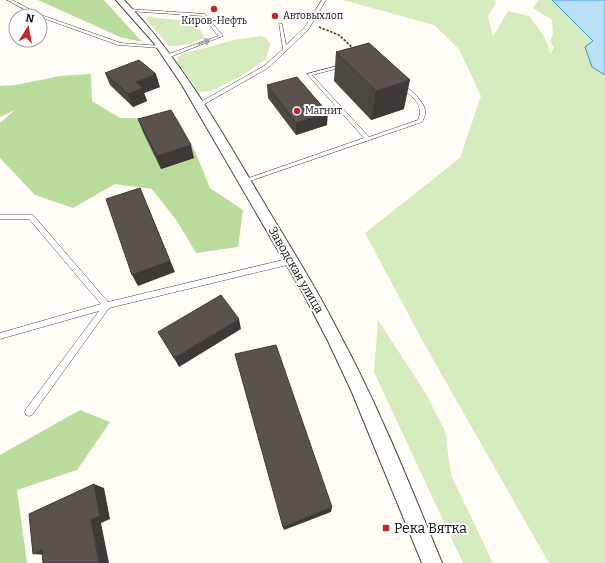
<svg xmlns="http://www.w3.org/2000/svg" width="605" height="563" font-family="Bitter,serif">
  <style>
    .green { fill: #d5ebbd }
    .forest { fill: #b9dc9c }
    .water { fill: #b9e0f7; stroke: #3f96cf }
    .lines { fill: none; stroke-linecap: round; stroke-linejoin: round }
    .lane-casing { stroke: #444; stroke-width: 1 }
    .street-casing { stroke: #444; stroke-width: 2 }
    .path { stroke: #333; stroke-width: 1.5; stroke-dasharray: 2.5 1.5; stroke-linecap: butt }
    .lane { fill: #fff; fill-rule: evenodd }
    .street { fill: #fff; fill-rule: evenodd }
    .wall { fill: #4d4742 }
    .shaded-wall { fill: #3f3936 }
    .building { fill: #5a524d; stroke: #3f3936 }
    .oneway { stroke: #a0a0a0 }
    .poi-dot { fill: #c4262e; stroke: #fff; stroke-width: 1.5 }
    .labels { text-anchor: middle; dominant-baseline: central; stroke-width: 4; stroke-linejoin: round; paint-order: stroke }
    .far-poi-label { font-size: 10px; fill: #111; stroke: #fff; text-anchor: start }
    .street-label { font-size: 12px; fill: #111; stroke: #fff }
    .near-poi-label { font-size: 14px; fill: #111; stroke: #fff; text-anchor: start }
  </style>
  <rect width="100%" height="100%" fill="#fffdf5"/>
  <path class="green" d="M343,0H495L496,2L488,16L493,37L508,11L529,16L543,35L551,53L554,48L550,41L553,34L552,20L533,8L539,0H552L593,41L592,67L605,75V563H549L426,347L365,233L460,158L481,96L459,49L434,25Z
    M149,17L188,21L196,24L204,36L202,39C192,43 180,47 169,46L146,19Z
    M261,36L266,38L270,44L266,59L243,75L211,91L199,92L178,62V57L182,54L234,40Z
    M378,320L425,392L445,431L451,475L493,563H463L374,372Z"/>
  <path class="forest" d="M38,0H104L142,42L120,37Z
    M91,74L92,101L120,118H177L195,151L210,188L243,210L238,247L196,253L177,221L152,189L115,184L73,208L35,195L0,158V123L15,110L0,117V86L16,85L60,76Z
    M80,410L110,422L77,470L17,490L27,563H0V455Z"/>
  <path class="water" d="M552,0H605V75L592,67L585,47L593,41Z"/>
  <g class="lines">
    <g class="lane-casing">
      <path id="lane" d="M7,0H12L41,15L121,43L161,46L163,47L161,48L118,45L40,17V16H37Z
        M322,0H326L308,30L268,68L201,106H197V104L264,66L283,49L279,23L282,24L286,45L304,28Z
        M129,9L205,14L223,36L170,57H166V55L218,36L203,16L128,11L127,10Z
        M345,64L347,65V66L312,75L369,137L418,120C425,103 410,95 398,86V84C406,84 424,101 425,110C426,114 424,118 422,122L247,182H243V180L364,138L307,74Z
        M0,215H33L108,302L291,258L293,259L294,261L293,263L291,264L109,308L32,415L29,416L26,415L25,412L26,409L99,311L0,339V333L101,304L29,219H0Z"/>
    </g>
    <g class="street-casing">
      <path id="street" d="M116,0H124C179,57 218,125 258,193C285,239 314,283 338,331C378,405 410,485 442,563H422L351,390L328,341L304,295L182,85L153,42Z"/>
    </g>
    <path class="path" d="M319,27L339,35L355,50"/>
    <use href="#lane" class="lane"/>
    <use href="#street" class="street"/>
  </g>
  <path class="wall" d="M336,52L404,109L371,120L334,81Z
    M105,73L160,87L144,93L147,101L133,107L110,85Z
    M267,85L327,125L296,135L268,98Z
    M138,119L194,158L161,169L143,132Z"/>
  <path class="shaded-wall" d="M156,74L160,87L144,93L147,101L133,107L128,94L136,82Z
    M410,80L404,109L371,120L376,91Z
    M328,113L327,125L296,135V123Z
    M191,145L194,158L161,169L157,156Z
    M140,188L175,272L138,286L132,275Z
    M239,319L241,329L179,367L174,358Z
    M94,484L104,488L110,519L101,523L109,563H99L91,520Z
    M332,507L331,512L284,530L283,527Z
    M42,550L47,555L33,554Z"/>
  <path class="building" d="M369,43L410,80L376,91L336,52Z
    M139,60L156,74L136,82L143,88L128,94L105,73Z
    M297,77L328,113L296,123L267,85Z
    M171,110L191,145L157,156L138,119Z
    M140,188L170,261L132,275L106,199Z
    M221,295L239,319L174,358L158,332Z
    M276,345L332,507L283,527L235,354Z
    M94,484L100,516L91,520L99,563H43L42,550L33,554L29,514Z"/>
  <defs><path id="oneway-shaft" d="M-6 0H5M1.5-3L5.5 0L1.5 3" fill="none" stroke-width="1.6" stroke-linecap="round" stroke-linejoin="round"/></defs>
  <use class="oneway" href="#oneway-shaft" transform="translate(204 42) rotate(-21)"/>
  <g class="poi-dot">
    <circle cx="214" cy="9" r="4"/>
    <circle cx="275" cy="16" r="4"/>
    <circle cx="297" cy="111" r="4"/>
    <rect x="382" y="524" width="8" height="8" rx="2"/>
  </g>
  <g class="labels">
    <g class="far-poi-label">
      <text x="283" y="16">Автовыхлоп</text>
      <text x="214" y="21" text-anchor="middle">Киров-Нефть</text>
      <text x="305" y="111">Магнит</text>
    </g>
    <g class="street-label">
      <text transform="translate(296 270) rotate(60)">Заводская улица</text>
    </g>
    <g class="near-poi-label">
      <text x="394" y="528">Река Вятка</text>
    </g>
  </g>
  <g transform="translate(28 28) rotate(11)"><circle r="19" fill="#ffffff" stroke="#a0a0a0"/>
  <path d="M0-3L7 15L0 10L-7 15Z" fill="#c4262e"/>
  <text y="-6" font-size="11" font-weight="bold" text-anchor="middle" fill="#111111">N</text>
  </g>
</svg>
